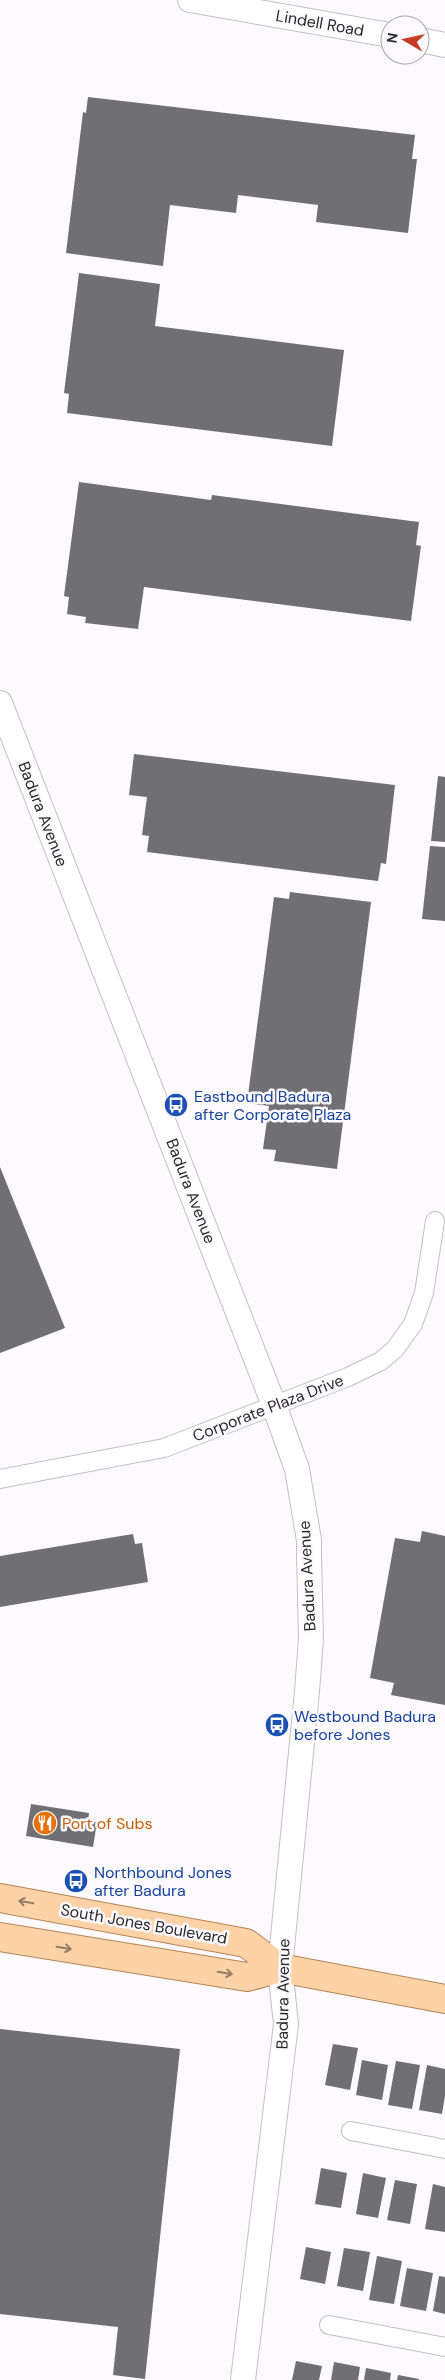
<svg xmlns="http://www.w3.org/2000/svg" width="445" height="2380" font-family="'DM Sans',sans-serif">
  <style>
    .building { fill: #706f73 }
    .lines { fill: none; stroke-linecap: round; stroke-linejoin: round }
    .street-casing { stroke: #c2c0c5; stroke-width: 20 }
    .secondary-casing { stroke: #c2c0c5; stroke-width: 26 }
    .primary-casing { stroke: #b38455; stroke-width: 30 }
    .street { stroke: #fff; stroke-width: 18 }
    .secondary { stroke: #fff; stroke-width: 24 }
    .primary { stroke: #fed2a7; stroke-width: 28 }
    .oneway { stroke: #947e69 }
    .labels { text-anchor: middle; dominant-baseline: central; stroke-width: 5; stroke-linejoin: round; paint-order: stroke }
    .street-label { font-size: 16px; fill: #2a2a2b; stroke: #fcfaff }
    .transit-label { font-size: 16px; fill: #164399; stroke: #fcfaff; text-anchor: start }
    .food-label { font-size: 16px; fill: #c56008; stroke: #fcfaff; text-anchor: start }
  </style>
  <rect width="100%" height="100%" fill="#fcfaff"/>
  <path class="building" d="M88,97L415,135L412,159H417L408,233L316,222L318,205L238,195L236,213L170,205L163,266L66,253L83,112L86,113Z
    M79,273L160,284L155,326L344,350L332,446L67,413L69,394L64,393Z
    M79,482L211,500L212,495L419,522L416,545L421,546L411,621L144,587L138,629L85,623L86,617L67,614L69,597L64,596Z
    M134,754L395,785L386,864L381,863L378,881L147,852L149,836L142,835L147,797L129,795Z
    M438,776L445,777V842L431,841Z
    M430,846L445,847V921L422,919Z
    M290,892L371,902L337,1169L274,1161L276,1150L263,1149L269,1106L247,1103L274,897L289,899Z
    M0,1167L65,1328L0,1353Z
    M422,1531L445,1536V1705L391,1695L394,1683L370,1678L395,1538L420,1542Z
    M133,1534L135,1544L142,1543L148,1582L0,1607V1556Z
    M31,1804L89,1813L88,1821L97,1822L93,1847L26,1836Z
    M0,2029L180,2049L145,2379L113,2375L118,2327L0,2314Z
    M333,2044L358,2048L350,2090L325,2085Z
    M362,2060L388,2065L382,2100L356,2095Z
    M396,2061L420,2065L412,2109L388,2105Z
    M427,2065L445,2069V2096L442,2114L419,2110Z
    M321,2168L347,2173L341,2208L315,2204Z
    M363,2173L386,2178L378,2218L356,2214Z
    M395,2180L417,2184L410,2224L387,2220Z
    M433,2184L445,2187V2232L425,2229Z
    M306,2247L331,2252L325,2284L300,2279Z
    M344,2248L370,2252L363,2291L337,2286Z
    M377,2256L402,2261L394,2304L369,2300Z
    M407,2268L433,2273L426,2311L400,2306Z
    M439,2276L445,2277V2314L433,2311Z
    M296,2361L322,2366L319,2380H292Z
    M334,2362L360,2367L358,2380H331Z
    M366,2368L391,2373L390,2380H364Z
    M398,2375L419,2379V2380H397Z"/>
  <g class="lines">
    <g class="street-casing">
      <path id="street" d="M0,1479L164,1448L348,1377L381,1361L395,1349L413,1324L424,1293L435,1221
        M351,2131L445,2149
        M329,2325L445,2347"/>
    </g>
    <g class="secondary-casing">
      <path id="secondary" d="M190,0L390,35
        M420,40L445,45
        M0,703L274,1405L297,1469L309,1540V1555L311,1639L307,1691L280,1968L286,2024L243,2380"/>
    </g>
    <g class="primary-casing">
      <path id="primary" d="M0,1898L246,1943L280,1968
        M0,1937L247,1977L280,1968L445,1999"/>
    </g>
    <use href="#street" class="street"/>
    <use href="#secondary" class="secondary"/>
    <use href="#primary" class="primary"/>
  </g>
  <defs><path id="oneway-shaft" d="M-6 0H5M1.5-3L5.5 0L1.5 3" fill="none" stroke-width="1.6" stroke-linecap="round" stroke-linejoin="round" transform="scale(1.25)"/></defs>
  <g class="oneway">
    <use href="#oneway-shaft" transform="translate(26 1902) rotate(-170)"/>
    <use href="#oneway-shaft" transform="translate(64 1948) rotate(9)"/>
    <use href="#oneway-shaft" transform="translate(225 1973) rotate(9)"/>
  </g>
  <defs>
    <g id="bus-disc" transform="scale(1.25)"><circle r="9.5" fill="#1a4fb4" stroke="#fcfaff"/><path d="M-5-6H5V4H4V6H2V4H-2V6H-4V4H-5ZM-3.5-4V0h7V-4ZM-3.5 1.2v1.5H-2V1.2ZM2 1.2v1.5H3.5V1.2Z" fill="#fff"/></g>
    <g id="restaurant-disc" transform="scale(1.25)"><circle r="9.5" fill="#e8710a" stroke="#fcfaff"/><path d="M-5-6h1v4h1v-4h1v4h1v-4h1v5L-1.5 .5V6h-2V.5L-5-1ZM5-6V6H3V1.5H1.5Q1.5-4 5-6Z" fill="#fff"/></g>
  </defs>
  <g fill-rule="evenodd">
    <use href="#bus-disc" x="176" y="1105"/>
    <use href="#bus-disc" x="277" y="1725"/>
    <use href="#restaurant-disc" x="45" y="1823"/>
    <use href="#bus-disc" x="76" y="1881"/>
  </g>
  <g class="labels">
    <g class="street-label">
      <text transform="translate(320 23) rotate(10)">Lindell Road</text>
      <text transform="translate(43 814) rotate(69)">Badura Avenue</text>
      <text transform="translate(191 1191) rotate(69)">Badura Avenue</text>
      <text transform="translate(268 1408) rotate(-21)">Corporate Plaza Drive</text>
      <text transform="translate(307 1576) rotate(-93)">Badura Avenue</text>
      <text transform="translate(144 1924) rotate(10)">South Jones Boulevard</text>
      <text transform="translate(283 1994) rotate(-89)">Badura Avenue</text>
    </g>
    <g class="transit-label">
      <text x="194" y="1096">Eastbound Badura<tspan x="194" dy="18">after Corporate Plaza</tspan></text>
      <text x="294" y="1716">Westbound Badura<tspan x="294" dy="18">before Jones</tspan></text>
      <text x="94" y="1872">Northbound Jones<tspan x="94" dy="18">after Badura</tspan></text>
    </g>
    <g class="food-label">
      <text x="62" y="1823">Port of Subs</text>
    </g>
  </g>
  <g transform="translate(405 40) rotate(279)"><circle r="24" fill="#fcfaff" stroke="#a8a7aa"/>
  <path d="M0-4L9 19L0 12L-9 19Z" fill="#c93d26"/>
  <text y="-8" font-size="14" font-weight="bold" text-anchor="middle" fill="#2a2a2b">N</text>
  </g>
</svg>
